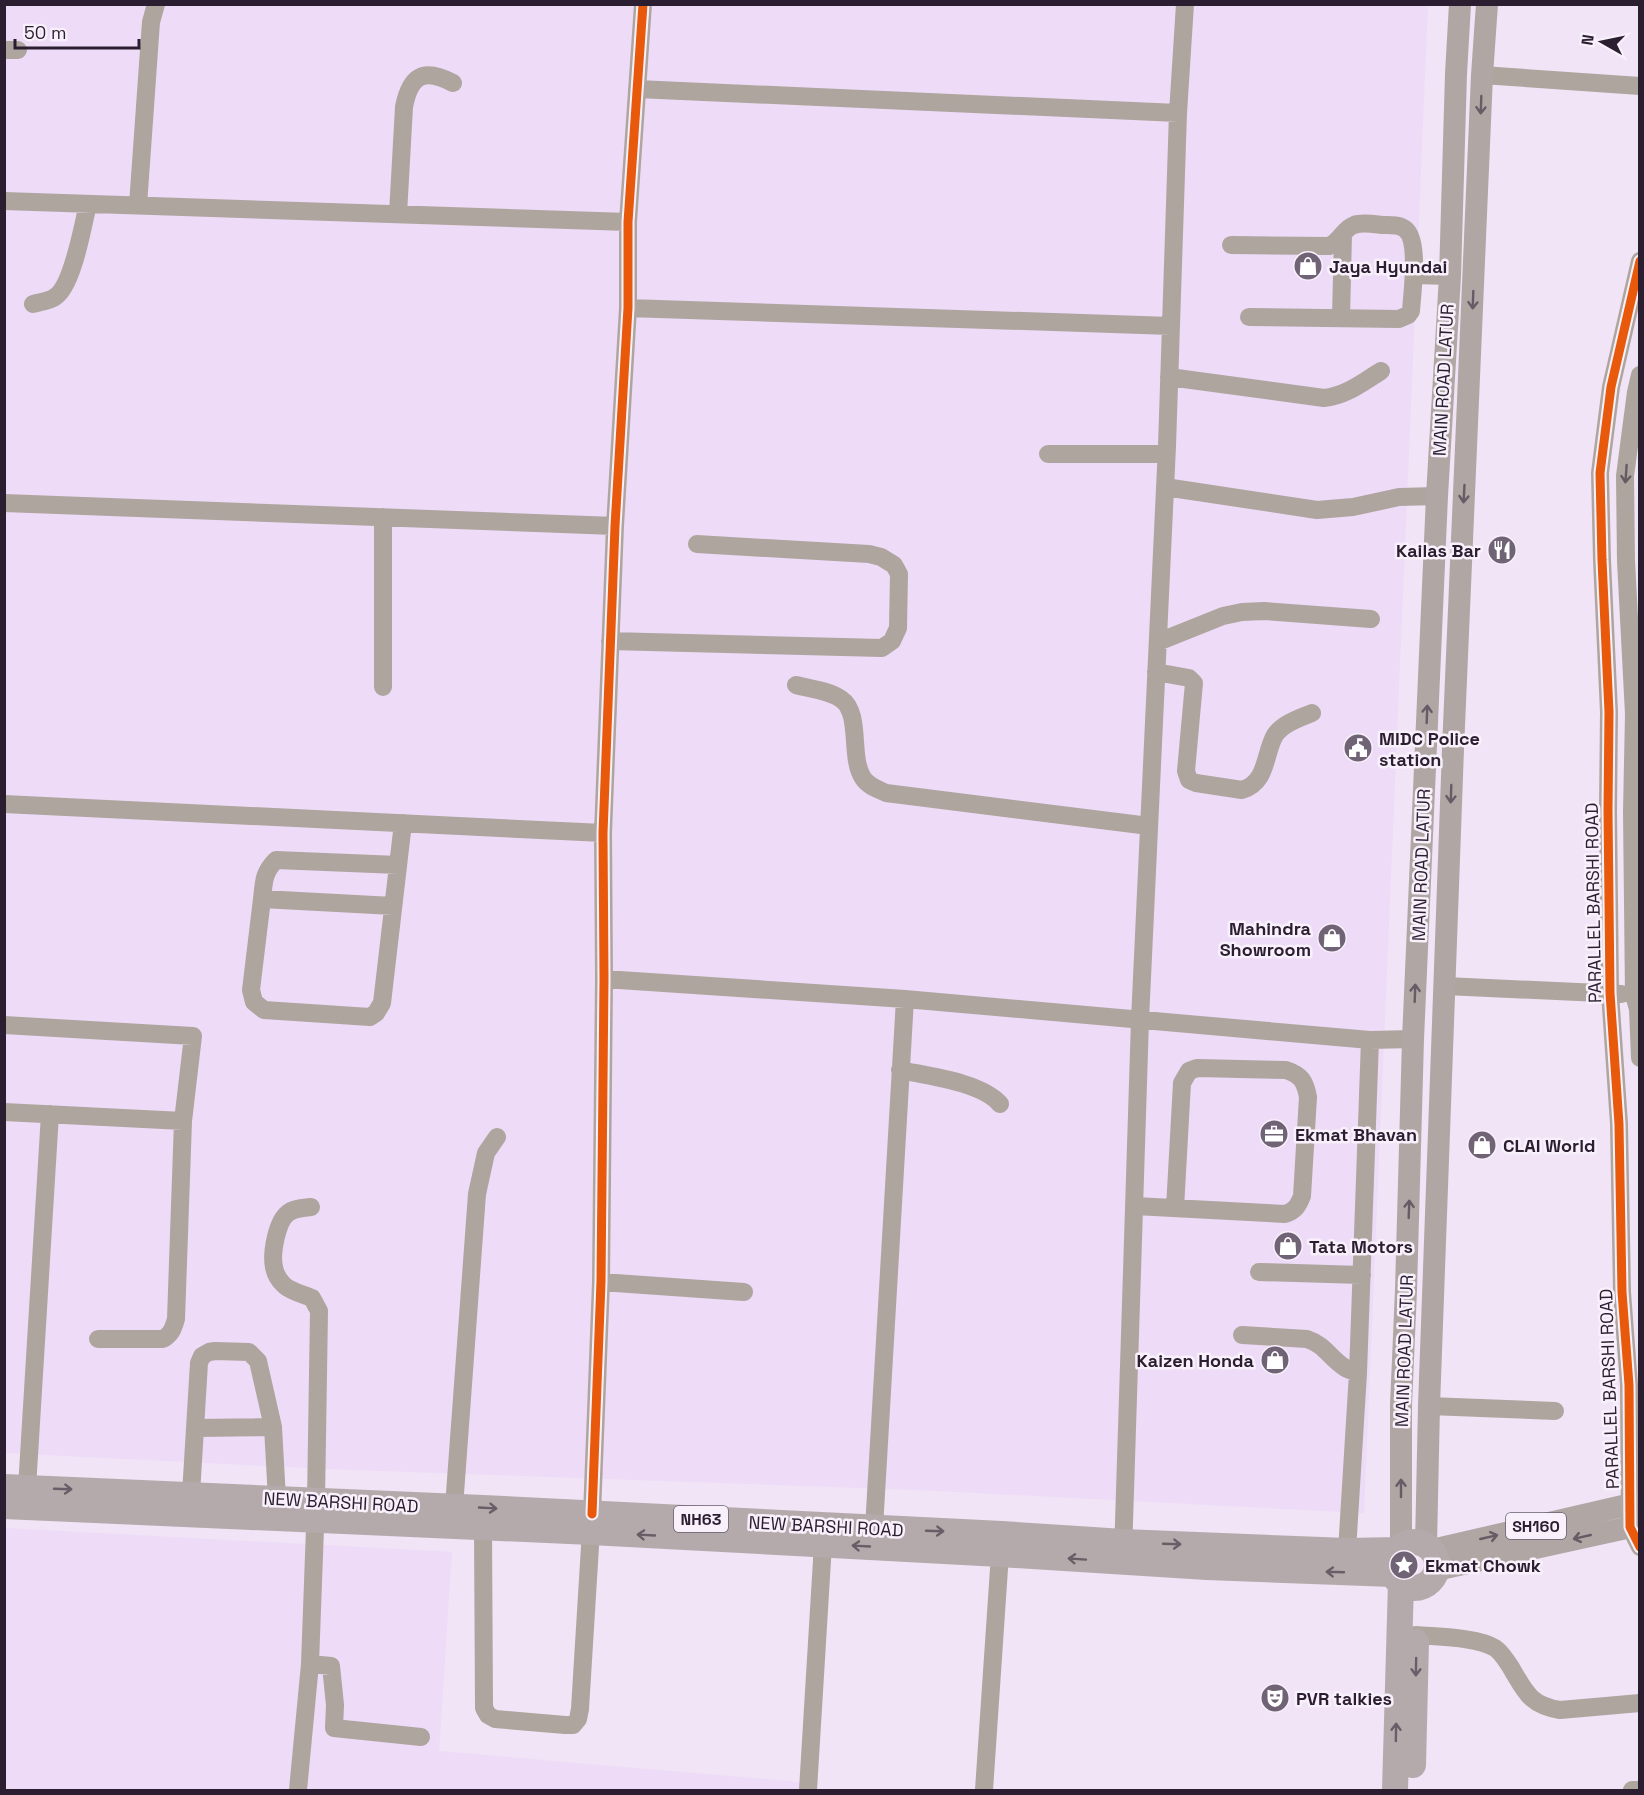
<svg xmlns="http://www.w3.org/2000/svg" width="1644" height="1795" font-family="'Space Grotesk',sans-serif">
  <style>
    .built { fill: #eedbf7 }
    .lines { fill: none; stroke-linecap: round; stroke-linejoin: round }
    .minor { stroke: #aea59e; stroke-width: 18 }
    .major { stroke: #b0a6a4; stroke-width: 22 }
    .highway { stroke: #b5aaab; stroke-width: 26 }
    .cycleway-casing { stroke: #f8f1fb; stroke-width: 13 }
    .cycleway { stroke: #e8590c; stroke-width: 9 }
    .oneway { stroke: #675b65 }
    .oneway2 { stroke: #665b62 }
    .oneway3 { stroke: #695d68 }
    .labels { text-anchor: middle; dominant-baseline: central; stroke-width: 5; stroke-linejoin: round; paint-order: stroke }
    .shield { fill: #f8f1fb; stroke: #685d6e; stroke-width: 1.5 }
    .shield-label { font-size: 16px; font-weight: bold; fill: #2b1e31 }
    .poi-label { font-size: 18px; font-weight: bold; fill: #2b1e31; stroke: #f8f1fb; text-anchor: start }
    .street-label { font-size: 18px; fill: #2b1e31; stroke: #f8f1fb }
  </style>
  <rect width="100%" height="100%" fill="#f0e4f6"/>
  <path class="built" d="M5,5H1428L1364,1513L917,1490L326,1469L5,1453Z
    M5,1528L452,1552L439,1751L800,1782V1790H5Z"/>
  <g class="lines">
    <path class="minor" d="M4,50H18
      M1482,75L1640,86
      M637,89L1178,113
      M4,201L628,222
      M138,205L151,22L156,4
      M398,214L404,107C410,76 423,67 453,83
      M1231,245L1329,246C1340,242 1344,228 1354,225C1362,222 1373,224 1382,225C1389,225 1399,224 1405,229C1420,240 1412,294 1411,311L1408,315L1399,319L1249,317
      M1640,261L1611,387L1600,473L1602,560L1609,712L1608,810L1610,993L1619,1124L1622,1292L1629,1385L1630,1527L1640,1547
      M1414,275L1450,276
      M33,304C39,302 50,301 55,297C73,286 83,224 88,204
      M628,308L1171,326
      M1341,318L1343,234
      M1640,375L1636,392L1625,476L1626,561L1634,714L1632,812L1634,995L1638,1009L1640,1058
      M1169,377L1324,398C1346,396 1363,382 1381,371
      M1048,454H1166
      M1165,487L1317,510L1353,507L1399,497L1437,496
      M4,503L615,526
      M383,517V687
      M610,641L882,648L892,641L898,628L899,574L894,565L881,557L869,554L697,544
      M1158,642L1223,616L1242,612L1264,611L1371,619
      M1156,672L1189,678L1194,683L1186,771L1189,780L1196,783L1242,790C1268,782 1264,754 1275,735C1283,723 1300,718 1312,713
      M796,685C810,689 829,690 841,699C862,713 849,757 863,778C868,786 878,789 886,793L1149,826
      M4,804L603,833
      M262,899L251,990L254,1002L264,1010L370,1017L376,1013L382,1003L403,823
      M393,906L262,899C264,882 263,873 276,860L398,865
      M604,979L905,999L1370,1040L1413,1039
      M1445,986L1621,994
      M4,1025L193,1036L183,1121L4,1112
      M900,1070C928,1076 981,1082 1000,1104
      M1135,1206L1285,1214C1295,1211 1298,1206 1302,1196L1308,1097C1305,1081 1301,1075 1286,1070L1197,1068L1189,1071L1182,1083L1175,1208
      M1259,1272L1362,1275
      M601,1282L744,1292
      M1242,1335L1307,1339C1325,1345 1329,1357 1344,1367C1348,1370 1353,1371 1358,1373
      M98,1339H163C172,1334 173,1328 176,1319L183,1121
      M1429,1406L1555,1411
      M196,1428L273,1427
      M27,1488L50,1114
      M191,1494L199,1363L202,1356L209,1352L215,1351L249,1352L258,1361L273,1427L277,1499
      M454,1507L477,1194L486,1153L497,1137
      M483,1528L484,1708L488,1715L495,1719L565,1725H573L578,1719L580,1709L592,1514L601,1282L604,979L603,833L615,526L628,308V222L643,4
      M874,1528L905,999
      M1347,1551L1358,1373L1370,1040
      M1123,1554L1140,1020L1167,446L1178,113L1185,4
      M1416,1635C1437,1637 1478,1637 1495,1648C1502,1653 1505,1659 1510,1666C1525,1691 1529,1705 1560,1710L1640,1703
      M310,1664L331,1666L335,1705L334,1728L421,1737
      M298,1790L310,1664L316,1501L319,1311L312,1298C303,1294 289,1291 283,1284C278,1279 275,1273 274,1267C271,1253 277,1221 288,1213C294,1208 304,1208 311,1207
      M808,1790L823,1544
      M984,1790L1000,1554
      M1632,1790H1640"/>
    <path class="major" d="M1426,1545L1429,1406L1453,749L1482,75L1487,4
      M1401,1546V1405L1406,1290L1413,1039L1437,496L1450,276L1456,74L1460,4
      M1432,1550L1640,1502
      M1436,1570L1640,1525"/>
    <path class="highway" d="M4,1487L483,1508L1002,1534L1123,1542L1347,1551L1397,1550
      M4,1506L591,1532L1000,1554L1207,1567L1393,1574
      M1391 1565a23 23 0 1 1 46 0a23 23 0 1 1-46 0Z
      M1413,1765L1416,1642
      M1395,1790L1401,1583"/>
    <g class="cycleway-casing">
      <path id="cycleway" d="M1640,261L1611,387L1600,473L1602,560L1609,712L1608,810L1610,993L1619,1124L1622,1292L1629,1385L1630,1527L1640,1547
        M592,1514L601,1282L604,979L603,833L615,526L628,308V222L643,4"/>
    </g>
    <use href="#cycleway" class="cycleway"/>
  </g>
  <defs><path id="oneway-shaft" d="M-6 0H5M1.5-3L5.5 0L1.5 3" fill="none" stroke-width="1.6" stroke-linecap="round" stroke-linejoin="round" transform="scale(1.5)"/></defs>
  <g class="oneway">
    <use href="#oneway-shaft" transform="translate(1481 105) rotate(92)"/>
    <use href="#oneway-shaft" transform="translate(1473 300) rotate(92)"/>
    <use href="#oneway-shaft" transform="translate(1464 494) rotate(93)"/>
    <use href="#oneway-shaft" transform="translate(1427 714) rotate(-88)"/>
    <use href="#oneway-shaft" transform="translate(1451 794) rotate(92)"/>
    <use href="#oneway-shaft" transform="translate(1415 993) rotate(-88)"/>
    <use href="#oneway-shaft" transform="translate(1409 1209) rotate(-88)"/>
    <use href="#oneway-shaft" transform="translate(1401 1488) rotate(-90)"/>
    <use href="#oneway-shaft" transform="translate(1489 1537) rotate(-13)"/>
    <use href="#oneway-shaft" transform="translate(1582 1537) rotate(167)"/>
  </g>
  <use class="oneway2" href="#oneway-shaft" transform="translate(1626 474) rotate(94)"/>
  <g class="oneway3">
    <use href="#oneway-shaft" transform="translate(63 1489) rotate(2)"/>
    <use href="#oneway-shaft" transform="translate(488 1508) rotate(3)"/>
    <use href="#oneway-shaft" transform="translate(935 1531) rotate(2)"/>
    <use href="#oneway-shaft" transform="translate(646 1535) rotate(-177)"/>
    <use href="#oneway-shaft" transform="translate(1172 1544) rotate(2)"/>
    <use href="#oneway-shaft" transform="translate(861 1546) rotate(-177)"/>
    <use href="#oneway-shaft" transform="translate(1077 1559) rotate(-176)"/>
    <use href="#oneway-shaft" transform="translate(1335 1572) rotate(-178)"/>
    <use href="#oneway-shaft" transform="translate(1416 1667) rotate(91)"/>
    <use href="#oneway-shaft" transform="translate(1396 1732) rotate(-89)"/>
  </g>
  <defs>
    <g id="shop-disc" transform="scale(1.5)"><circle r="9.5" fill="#706376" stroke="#f8f1fb"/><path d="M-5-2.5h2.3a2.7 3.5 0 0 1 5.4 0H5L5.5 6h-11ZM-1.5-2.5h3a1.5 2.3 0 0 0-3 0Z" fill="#fff"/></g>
    <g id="restaurant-disc" transform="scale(1.5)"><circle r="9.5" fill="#706376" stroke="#f8f1fb"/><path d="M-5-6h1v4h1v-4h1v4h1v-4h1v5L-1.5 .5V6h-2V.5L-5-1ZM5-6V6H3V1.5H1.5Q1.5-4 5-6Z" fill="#fff"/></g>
    <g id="civic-disc" transform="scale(1.5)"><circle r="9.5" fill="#706376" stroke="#f8f1fb"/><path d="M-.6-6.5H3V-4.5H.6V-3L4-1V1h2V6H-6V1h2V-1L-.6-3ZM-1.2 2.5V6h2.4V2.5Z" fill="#fff"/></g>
    <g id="office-disc" transform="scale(1.5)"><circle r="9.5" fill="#706376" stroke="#f8f1fb"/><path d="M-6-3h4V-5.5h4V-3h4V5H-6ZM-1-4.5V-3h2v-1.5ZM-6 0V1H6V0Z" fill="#fff"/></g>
    <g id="sight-disc" transform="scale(1.5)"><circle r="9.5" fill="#706376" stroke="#f8f1fb"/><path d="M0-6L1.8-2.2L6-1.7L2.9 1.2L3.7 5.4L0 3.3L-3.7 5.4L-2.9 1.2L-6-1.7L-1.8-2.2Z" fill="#fff"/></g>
    <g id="theatre-disc" transform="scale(1.5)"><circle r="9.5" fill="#706376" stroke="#f8f1fb"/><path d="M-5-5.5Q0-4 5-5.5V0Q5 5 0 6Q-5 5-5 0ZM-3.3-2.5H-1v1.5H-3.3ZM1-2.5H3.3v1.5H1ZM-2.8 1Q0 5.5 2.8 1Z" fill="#fff"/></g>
  </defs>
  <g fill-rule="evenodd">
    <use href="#shop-disc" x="1308" y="266"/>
    <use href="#restaurant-disc" x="1502" y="550"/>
    <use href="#civic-disc" x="1358" y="748"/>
    <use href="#shop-disc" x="1332" y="938"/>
    <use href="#office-disc" x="1274" y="1134"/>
    <use href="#shop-disc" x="1482" y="1145"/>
    <use href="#shop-disc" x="1288" y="1246"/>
    <use href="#shop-disc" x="1275" y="1360"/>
    <use href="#sight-disc" x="1404" y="1565"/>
    <use href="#theatre-disc" x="1275" y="1698"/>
  </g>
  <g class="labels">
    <g class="shield">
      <rect x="674" y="1506" width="54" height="26" rx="4.5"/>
      <rect x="1506" y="1513" width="60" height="26" rx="4.5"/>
    </g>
    <g class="shield-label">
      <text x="701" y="1519">NH63</text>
      <text x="1536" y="1526">SH160</text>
    </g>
    <g class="poi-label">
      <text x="1329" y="266">Jaya Hyundai</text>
      <text x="1481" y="550" text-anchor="end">Kailas Bar</text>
      <text x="1379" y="738">MIDC Police<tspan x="1379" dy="21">station</tspan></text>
      <text x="1311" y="928" text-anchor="end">Mahindra<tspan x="1311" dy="21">Showroom</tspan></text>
      <text x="1295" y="1134">Ekmat Bhavan</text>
      <text x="1503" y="1145">CLAI World</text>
      <text x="1309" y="1246">Tata Motors</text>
      <text x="1254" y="1360" text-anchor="end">Kaizen Honda</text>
      <text x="1425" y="1565">Ekmat Chowk</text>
      <text x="1296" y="1698">PVR talkies</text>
    </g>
    <g class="street-label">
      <text transform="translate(1443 380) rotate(-87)">MAIN ROAD LATUR</text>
      <text transform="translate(1421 865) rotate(-88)">MAIN ROAD LATUR</text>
      <text transform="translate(1593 903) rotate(-91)">PARALLEL BARSHI ROAD</text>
      <text transform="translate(1404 1351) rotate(-88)">MAIN ROAD LATUR</text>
      <text transform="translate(1609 1389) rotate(-92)">PARALLEL BARSHI ROAD</text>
      <text transform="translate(341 1502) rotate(3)">NEW BARSHI ROAD</text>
      <text transform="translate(826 1526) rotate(3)">NEW BARSHI ROAD</text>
    </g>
  </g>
  <rect width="1644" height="1795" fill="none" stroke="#2b1e31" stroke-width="12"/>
  <g transform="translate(1602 42) rotate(279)" stroke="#f8f1fb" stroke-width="4.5" paint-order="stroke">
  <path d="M0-4.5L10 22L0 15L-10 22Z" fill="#2b1e31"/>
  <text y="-9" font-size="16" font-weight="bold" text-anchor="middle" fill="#2b1e31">N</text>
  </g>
  <path d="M15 39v9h124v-9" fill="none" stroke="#2b1e31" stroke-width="3"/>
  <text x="24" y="39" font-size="18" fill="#2b1e31" stroke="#f8f1fb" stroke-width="4.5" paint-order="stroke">50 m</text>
</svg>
